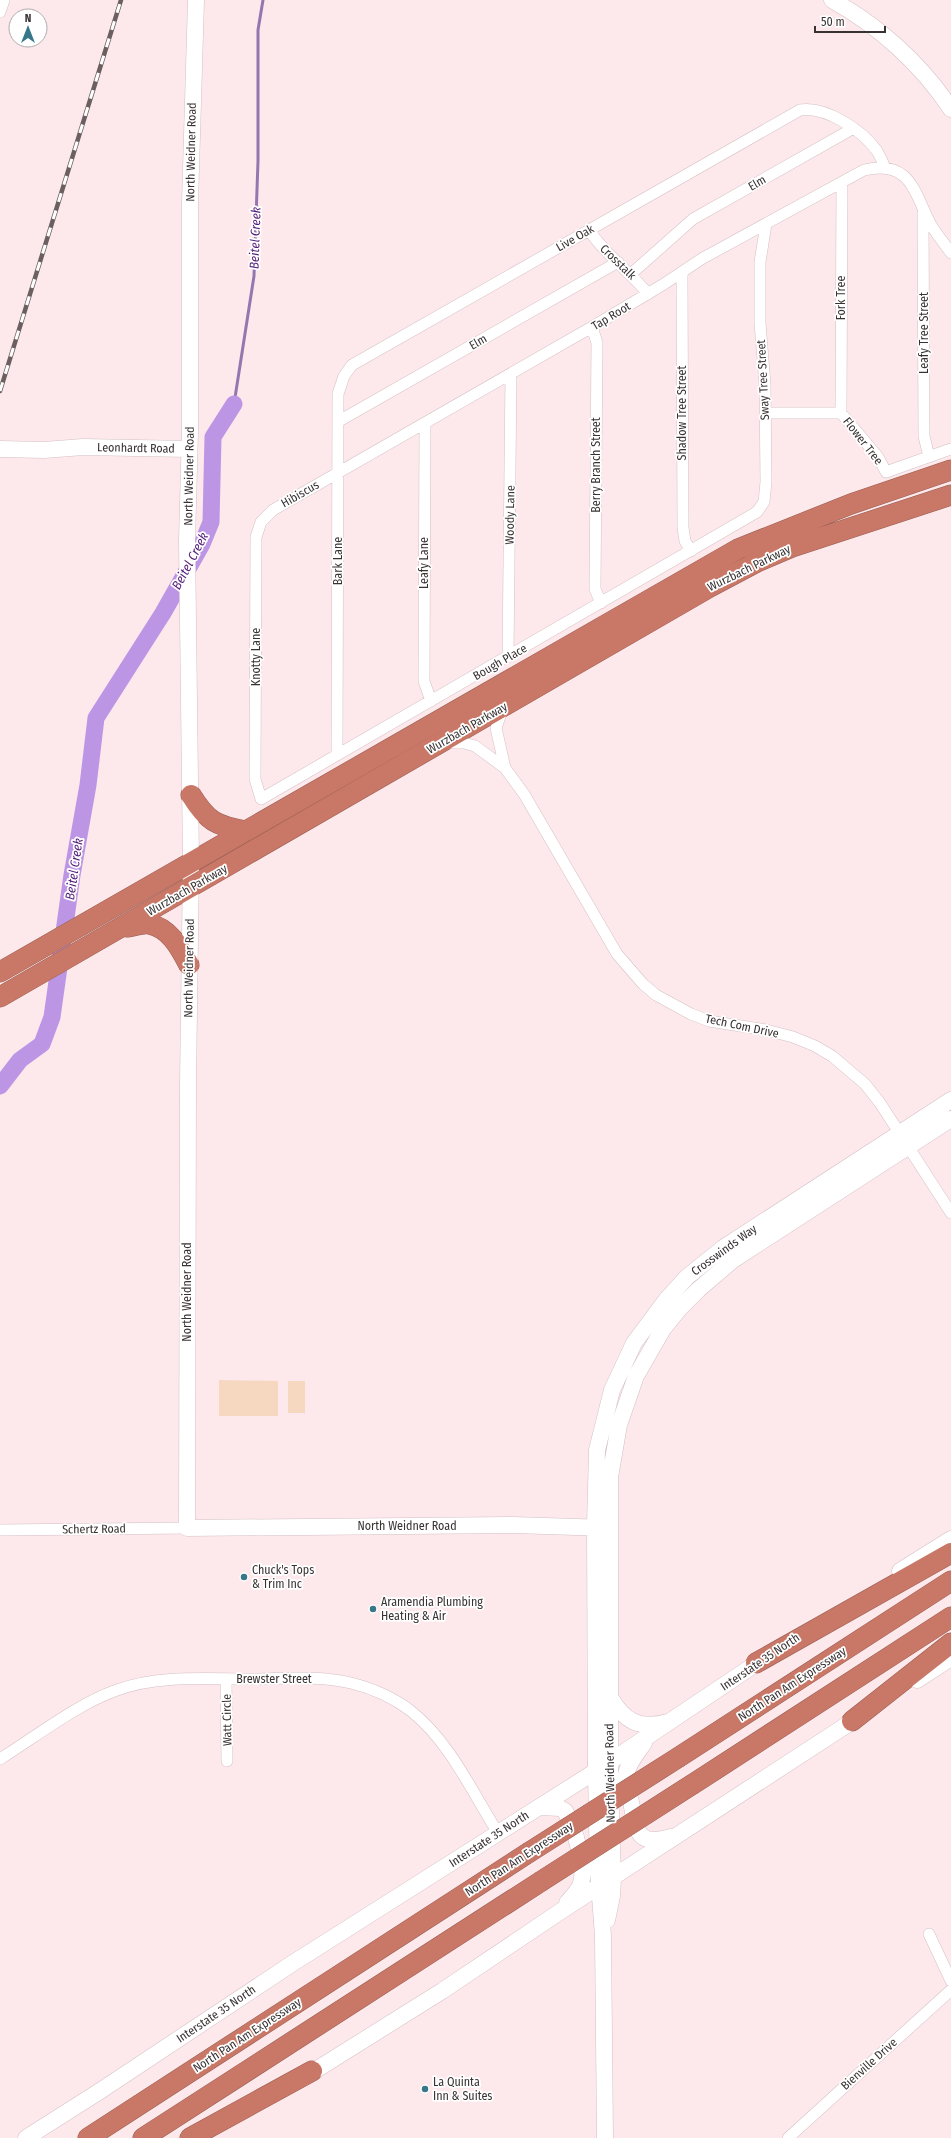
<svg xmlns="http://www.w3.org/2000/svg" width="951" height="2138" font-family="'Fira Sans Condensed',sans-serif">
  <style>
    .pitch { fill: #f5d8bf }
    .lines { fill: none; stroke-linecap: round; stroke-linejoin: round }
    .stream { stroke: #9577b0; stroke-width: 3 }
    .river { stroke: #bd95e5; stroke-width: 17 }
    .street-casing { stroke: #d4c0c4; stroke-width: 12 }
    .secondary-casing { stroke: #d4c0c4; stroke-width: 17 }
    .highway-casing { stroke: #975f54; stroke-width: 21 }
    .street { stroke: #fff; stroke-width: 11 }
    .secondary { stroke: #fff; stroke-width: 16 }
    .highway { stroke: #c97766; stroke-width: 20 }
    .rail-casing { stroke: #6a6061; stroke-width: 4.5 }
    .rail { stroke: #fff; stroke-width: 3; stroke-dasharray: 9; stroke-linecap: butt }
    .highway-bridge-casing { stroke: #975f54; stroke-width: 21; stroke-linecap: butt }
    .highway-bridge { stroke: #c97766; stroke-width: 20 }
    .poi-dot { fill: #37778a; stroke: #fff; stroke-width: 1.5 }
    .labels { text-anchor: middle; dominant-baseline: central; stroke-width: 3.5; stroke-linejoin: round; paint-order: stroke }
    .street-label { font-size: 12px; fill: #393233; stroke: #fff }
    .poi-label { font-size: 12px; fill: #393233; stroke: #fff; text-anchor: start }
    .water-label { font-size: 13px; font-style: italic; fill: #521c79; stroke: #fff }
  </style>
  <rect width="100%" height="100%" fill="#fde8ec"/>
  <path class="pitch" d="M219,1380L278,1381V1416H219Z
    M288,1381H305V1413H288Z"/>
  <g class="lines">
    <path class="stream" d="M234,404L254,276L258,161V30L263,0"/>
    <path class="river" d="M0,1086L20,1060L42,1044L52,1017L72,875L88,785L96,718L163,613L202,544L211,522L213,437L234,404"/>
    <g class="street-casing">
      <path id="street" d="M0,12L4,0
        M923,212L924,436L929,457
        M766,224L760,262V323L765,385L766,482L764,502L757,512L261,799L255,779L256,537L261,522L273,510L592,327L664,284L703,258L864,170C911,159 914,193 931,225C937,235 945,244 951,253
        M589,230C605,255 630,271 648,294
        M682,273L683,527L685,541L691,551
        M631,274L693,219L852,129
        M592,327L597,343L595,589L601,603
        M765,413H841
        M841,413L842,183
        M841,413L878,457L886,472L951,449
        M339,421L618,262
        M425,423L424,681L431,701
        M508,657L511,374
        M503,708L496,728L505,768
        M445,743H464L475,746L505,768L524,794L617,954L643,984L656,995L691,1014L709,1021L766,1030L793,1037L815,1046L832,1056L865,1084L880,1103L951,1213
        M337,755L338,394L344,376L352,365L800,110C826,106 862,130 877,151C880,156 883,162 885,168
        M0,1530L187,1528
        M226,1679L227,1761
        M0,1759C35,1737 79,1703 117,1690C158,1675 205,1679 249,1679C282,1679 318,1675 351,1683C371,1688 394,1698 411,1711C450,1742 472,1792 498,1833
        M929,1934L951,1981
        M788,2138L951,1990"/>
    </g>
    <g class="secondary-casing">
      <path id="secondary" d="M196,0L190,203V431L187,540L191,862L188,1084L187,1528L513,1525L608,1528
        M832,0C879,26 921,64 951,109
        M0,449L44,450L83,447L189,449
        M900,1571L951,1539
        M917,1680L951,1658
        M610,1697C624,1721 639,1730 668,1722
        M644,1743C638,1752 628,1763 626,1775C624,1783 629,1794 631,1802C637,1831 636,1847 671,1837
        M541,1807L560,1808L565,1811C574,1827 588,1869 580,1886C577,1892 571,1898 567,1903
        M607,1920L612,1896L613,1879L610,1784V1477L619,1425L636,1376L663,1329L680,1308L699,1289L733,1260L951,1119
        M303,2078L442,1991L561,1911L862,1715
        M26,2138L100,2091L293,1963L596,1771L766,1657
        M605,2138L603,1936L598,1870L596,1771L595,1527L597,1450L612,1390L634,1343L666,1300L687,1277L723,1248L951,1100"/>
    </g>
    <g class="highway-casing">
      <path id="highway" d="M191,795C207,821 216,826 246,831
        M127,927C134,926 143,923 149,924C170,928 180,948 189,965
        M0,972L738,549L851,504L951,470
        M0,997L710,587L759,561L792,547L951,495
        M756,1663L951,1553
        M852,1721L951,1643
        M679,1757L951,1581
        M693,1784L951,1617
        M88,2138L528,1853
        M143,2138L540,1882
        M190,2138L312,2071"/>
    </g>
    <use href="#street" class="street"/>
    <use href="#secondary" class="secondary"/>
    <use href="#highway" class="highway"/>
    <g class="rail-casing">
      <path id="rail" d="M0,391L121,0"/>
    </g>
    <use href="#rail" class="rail"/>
    <g class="highway-bridge-casing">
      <path id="highway-bridge" d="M528,1853L679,1757
        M540,1882L693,1784"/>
    </g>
    <use href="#highway-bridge" class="highway-bridge"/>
  </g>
  <g class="poi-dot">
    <circle cx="244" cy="1577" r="4"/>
    <circle cx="373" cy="1609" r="4"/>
    <circle cx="425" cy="2089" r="4"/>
  </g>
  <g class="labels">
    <g class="street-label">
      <text transform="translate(191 152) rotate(-89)">North Weidner Road</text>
      <text transform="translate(757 183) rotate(-30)">Elm</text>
      <text transform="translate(575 238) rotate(-30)">Live Oak</text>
      <text transform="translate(618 262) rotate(44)">Crosstalk</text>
      <text transform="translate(841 298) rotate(-90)">Fork Tree</text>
      <text transform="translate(611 316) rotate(-31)">Tap Root</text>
      <text transform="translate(924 333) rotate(-90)">Leafy Tree Street</text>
      <text transform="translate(478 342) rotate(-30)">Elm</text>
      <text transform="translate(763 380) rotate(-93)">Sway Tree Street</text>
      <text transform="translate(682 413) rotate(-90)">Shadow Tree Street</text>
      <text transform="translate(863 441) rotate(52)">Flower Tree</text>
      <text transform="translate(136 448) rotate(1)">Leonhardt Road</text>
      <text transform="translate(596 465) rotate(-90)">Berry Branch Street</text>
      <text transform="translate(189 476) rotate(-89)">North Weidner Road</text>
      <text transform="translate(300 494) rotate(-30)">Hibiscus</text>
      <text transform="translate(510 515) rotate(-89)">Woody Lane</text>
      <text transform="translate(338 561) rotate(-90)">Bark Lane</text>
      <text transform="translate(424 563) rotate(-90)">Leafy Lane</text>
      <text transform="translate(749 568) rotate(-26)">Wurzbach Parkway</text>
      <text transform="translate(256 657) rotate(-90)">Knotty Lane</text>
      <text transform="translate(500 662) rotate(-30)">Bough Place</text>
      <text transform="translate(467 728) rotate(-30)">Wurzbach Parkway</text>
      <text transform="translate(187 890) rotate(-30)">Wurzbach Parkway</text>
      <text transform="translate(189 968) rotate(-89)">North Weidner Road</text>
      <text transform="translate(742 1026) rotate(12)">Tech Com Drive</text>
      <text transform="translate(724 1250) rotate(-36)">Crosswinds Way</text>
      <text transform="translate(187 1292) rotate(-90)">North Weidner Road</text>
      <text x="407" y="1526">North Weidner Road</text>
      <text transform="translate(94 1529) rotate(-1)">Schertz Road</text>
      <text transform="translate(760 1662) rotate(-34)">Interstate 35 North</text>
      <text x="274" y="1679">Brewster Street</text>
      <text transform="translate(792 1684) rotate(-33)">North Pan Am Expressway</text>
      <text transform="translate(227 1720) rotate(-91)">Watt Circle</text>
      <text transform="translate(610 1773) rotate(-91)">North Weidner Road</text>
      <text transform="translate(489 1839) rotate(-33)">Interstate 35 North</text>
      <text transform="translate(519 1859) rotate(-33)">North Pan Am Expressway</text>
      <text transform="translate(216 2014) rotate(-34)">Interstate 35 North</text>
      <text transform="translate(247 2035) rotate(-33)">North Pan Am Expressway</text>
      <text transform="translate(869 2064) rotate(-42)">Bienville Drive</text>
    </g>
    <g class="poi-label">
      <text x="252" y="1570">Chuck's Tops<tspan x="252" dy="14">&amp; Trim Inc</tspan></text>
      <text x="381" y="1602">Aramendia Plumbing<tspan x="381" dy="14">Heating &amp; Air</tspan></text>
      <text x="433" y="2082">La Quinta<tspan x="433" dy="14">Inn &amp; Suites</tspan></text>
    </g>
    <g class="water-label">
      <text transform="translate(255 238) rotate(-88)">Beitel Creek</text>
      <text transform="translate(190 561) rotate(-62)">Beitel Creek</text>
      <text transform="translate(74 869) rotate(-82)">Beitel Creek</text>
    </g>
  </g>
  <g transform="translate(28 28)"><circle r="19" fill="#ffffff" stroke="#b0adad"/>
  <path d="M0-3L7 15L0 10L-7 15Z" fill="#37778a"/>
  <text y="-6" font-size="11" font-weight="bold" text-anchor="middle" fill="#393233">N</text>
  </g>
  <path d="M815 26v6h70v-6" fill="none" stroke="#393233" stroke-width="2"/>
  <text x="821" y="26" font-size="12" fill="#393233" stroke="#ffffff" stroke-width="3" paint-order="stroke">50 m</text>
</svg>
